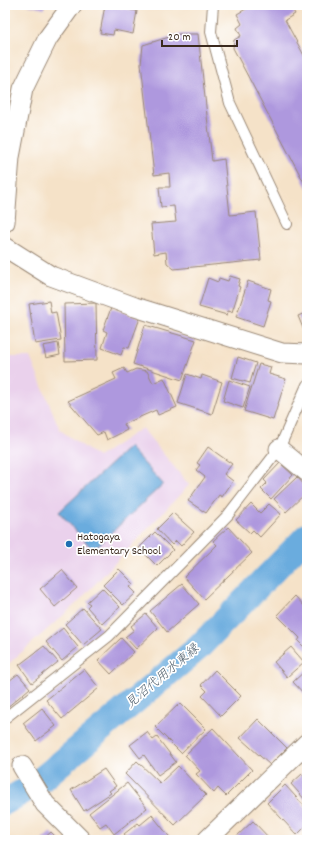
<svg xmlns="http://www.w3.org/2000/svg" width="312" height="845" font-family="Dekko,'Klee One',sans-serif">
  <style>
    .built { fill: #ead1ec }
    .water { fill: #6aacde; stroke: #526b7e }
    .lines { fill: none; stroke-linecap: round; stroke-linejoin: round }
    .canal { stroke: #6aacde; stroke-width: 26 }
    .building { fill: #ae98de }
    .lane-casing { stroke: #988673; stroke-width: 12 }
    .street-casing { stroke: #988673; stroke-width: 21 }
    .lane { stroke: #fff; stroke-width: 10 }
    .street { stroke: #fff; stroke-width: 19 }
    .poi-dot { fill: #1f6fb2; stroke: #fff; stroke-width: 1.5 }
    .labels { text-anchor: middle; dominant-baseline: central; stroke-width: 3.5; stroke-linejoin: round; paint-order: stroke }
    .poi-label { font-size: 12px; fill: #3b2a1e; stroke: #fff; text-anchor: start }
    .water-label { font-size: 13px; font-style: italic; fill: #4e5e6b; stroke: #fff }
  </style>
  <rect width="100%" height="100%" fill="#fff"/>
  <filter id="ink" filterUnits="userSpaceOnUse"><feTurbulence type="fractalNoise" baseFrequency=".025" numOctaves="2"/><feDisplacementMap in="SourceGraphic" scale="8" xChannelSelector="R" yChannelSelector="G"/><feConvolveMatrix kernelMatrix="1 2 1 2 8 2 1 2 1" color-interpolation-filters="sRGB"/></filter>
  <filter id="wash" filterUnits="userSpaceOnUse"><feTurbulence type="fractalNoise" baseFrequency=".012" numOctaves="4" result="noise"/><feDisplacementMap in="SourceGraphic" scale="16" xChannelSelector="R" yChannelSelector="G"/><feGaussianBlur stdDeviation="0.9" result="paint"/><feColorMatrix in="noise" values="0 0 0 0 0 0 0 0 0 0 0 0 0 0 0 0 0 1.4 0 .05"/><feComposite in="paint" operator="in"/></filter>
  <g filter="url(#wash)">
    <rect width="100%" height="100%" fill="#f5e2c8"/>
    <path class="built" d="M5,357H30L60,430L98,457L142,428L189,485L77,603L5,667Z"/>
    <path class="water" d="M129,447L163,484L93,550L59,512Z"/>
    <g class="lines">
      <path class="canal" d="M5,802L36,784L198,648L307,536"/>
    </g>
    <g id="blocks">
      <path class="building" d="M27,5H45V9Z
        M105,5L137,11L133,34L114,30L113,35L100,33Z
        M253,5H290L295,14L285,20L307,61V188L233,48L234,40L241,36L237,28L242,24L237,14Z
        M179,34H198L212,161L224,159L230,215L256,212L261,260L174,269L167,263L166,252L154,254L151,224L176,222L174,206L161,207L159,187H170L169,173L154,175L141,64L143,45Z
        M230,276L240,279L238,286L240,287L232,312L228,311L227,315L199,307L208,278L218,282L219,278L228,281Z
        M248,281L271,289L268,300L271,301L263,326L236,317Z
        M49,301L51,313L56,312L61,340L35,344L29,304Z
        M96,303L97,360L65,361L64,304Z
        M111,308L140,318L129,348L124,347L121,355L102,348L107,332L103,330Z
        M307,312V338L298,316Z
        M145,325L196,340L182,380L133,364Z
        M58,343L60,355L46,358L43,346Z
        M238,357L256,363L250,383L232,378Z
        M259,364L271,367L269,374L286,379L273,420L244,411Z
        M124,368L127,373L136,369L147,371L153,383L164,378L177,407L158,415L156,410L124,424L127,430L107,440L104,432L97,435L68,401L116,379L113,373Z
        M187,374L201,379L202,375L222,382L212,414L178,403Z
        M229,380L250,387L243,408L223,401Z
        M208,447L232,464L224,474L233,481L222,497L219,495L206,513L188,501L205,477L196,470L200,465L197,463Z
        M280,463L293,475L271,499L261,489L267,483L264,480Z
        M297,477L307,488V492L286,512L274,499Z
        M251,504L260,513L269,504L281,514L260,537L253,530L250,533L236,520Z
        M173,513L194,532L181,546L176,541L172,545L157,529Z
        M228,527L252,553L204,599L184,577L217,545L213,541Z
        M155,532L173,550L157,566L139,548Z
        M119,569L134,584L130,587L136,593L123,605L103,585Z
        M62,570L77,588L55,607L40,589Z
        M182,584L199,604L167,632L150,611Z
        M102,588L120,607L102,624L87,607L90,604L87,602Z
        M295,596L307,609V650L298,641L300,638L277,615Z
        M83,608L102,629L83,645L65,624Z
        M146,614L158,628L136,649L125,637L134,630L131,626Z
        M63,628L78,647L62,661L46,642Z
        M121,638L134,652L111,674L98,660Z
        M44,646L58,662L32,683L19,665Z
        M291,647L304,662L287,677L274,662Z
        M84,669L99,688L62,719L46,700Z
        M307,669V697L293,682Z
        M215,670L241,696L221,716L202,696L207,691L201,685Z
        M18,674L30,688L5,709V684Z
        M180,703L206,729L181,753L155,727Z
        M42,708L56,726L36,741L23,723Z
        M258,719L287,748L270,765L240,738Z
        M213,728L252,770L226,796L218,788L214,793L196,774L200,771L185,755Z
        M147,732L153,740L157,737L176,762L158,775L144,755L140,758L130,745Z
        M137,761L160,783L178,766L206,795L175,825L125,774Z
        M104,769L116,786L109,791L111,793L84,811L71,790Z
        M302,774L307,780V802L291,784Z
        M127,783L147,808L114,834L106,823L100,827L89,813Z
        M285,785L307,809V825L297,835L267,803Z
        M152,815L172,840H129L124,834L138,823L140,825Z
        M253,821L271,840H241L237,836Z
        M51,832L59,840H42Z"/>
    </g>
  </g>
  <g filter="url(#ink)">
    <use href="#blocks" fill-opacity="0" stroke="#988673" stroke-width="1"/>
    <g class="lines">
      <g class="lane-casing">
        <path id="lane" d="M213,5L211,32L230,103L287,224
          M5,718L109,636L228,515L279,449L307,385"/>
      </g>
      <g class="street-casing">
        <path id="street" d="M5,222L10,157L23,89L48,38L72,5
          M5,247L51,276L135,307L282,353L307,354
          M279,449L307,472
          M22,766L45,804L81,840
          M207,840L307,743"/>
      </g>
      <use href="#lane" class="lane"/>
      <use href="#street" class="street"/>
    </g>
  </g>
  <circle class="poi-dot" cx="69" cy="544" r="4"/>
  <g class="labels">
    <g class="poi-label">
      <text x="77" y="537">Hatogaya<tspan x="77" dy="14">Elementary School</tspan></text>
    </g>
    <g class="water-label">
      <text transform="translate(163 677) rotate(-40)">見沼代用水東縁</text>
    </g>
  </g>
  <rect width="312" height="845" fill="none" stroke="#fff" stroke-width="20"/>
  <path d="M162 40v6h75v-6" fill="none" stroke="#3b2a1e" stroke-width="2"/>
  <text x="168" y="40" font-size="12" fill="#3b2a1e" stroke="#ffffff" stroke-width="3" paint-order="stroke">20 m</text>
</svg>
